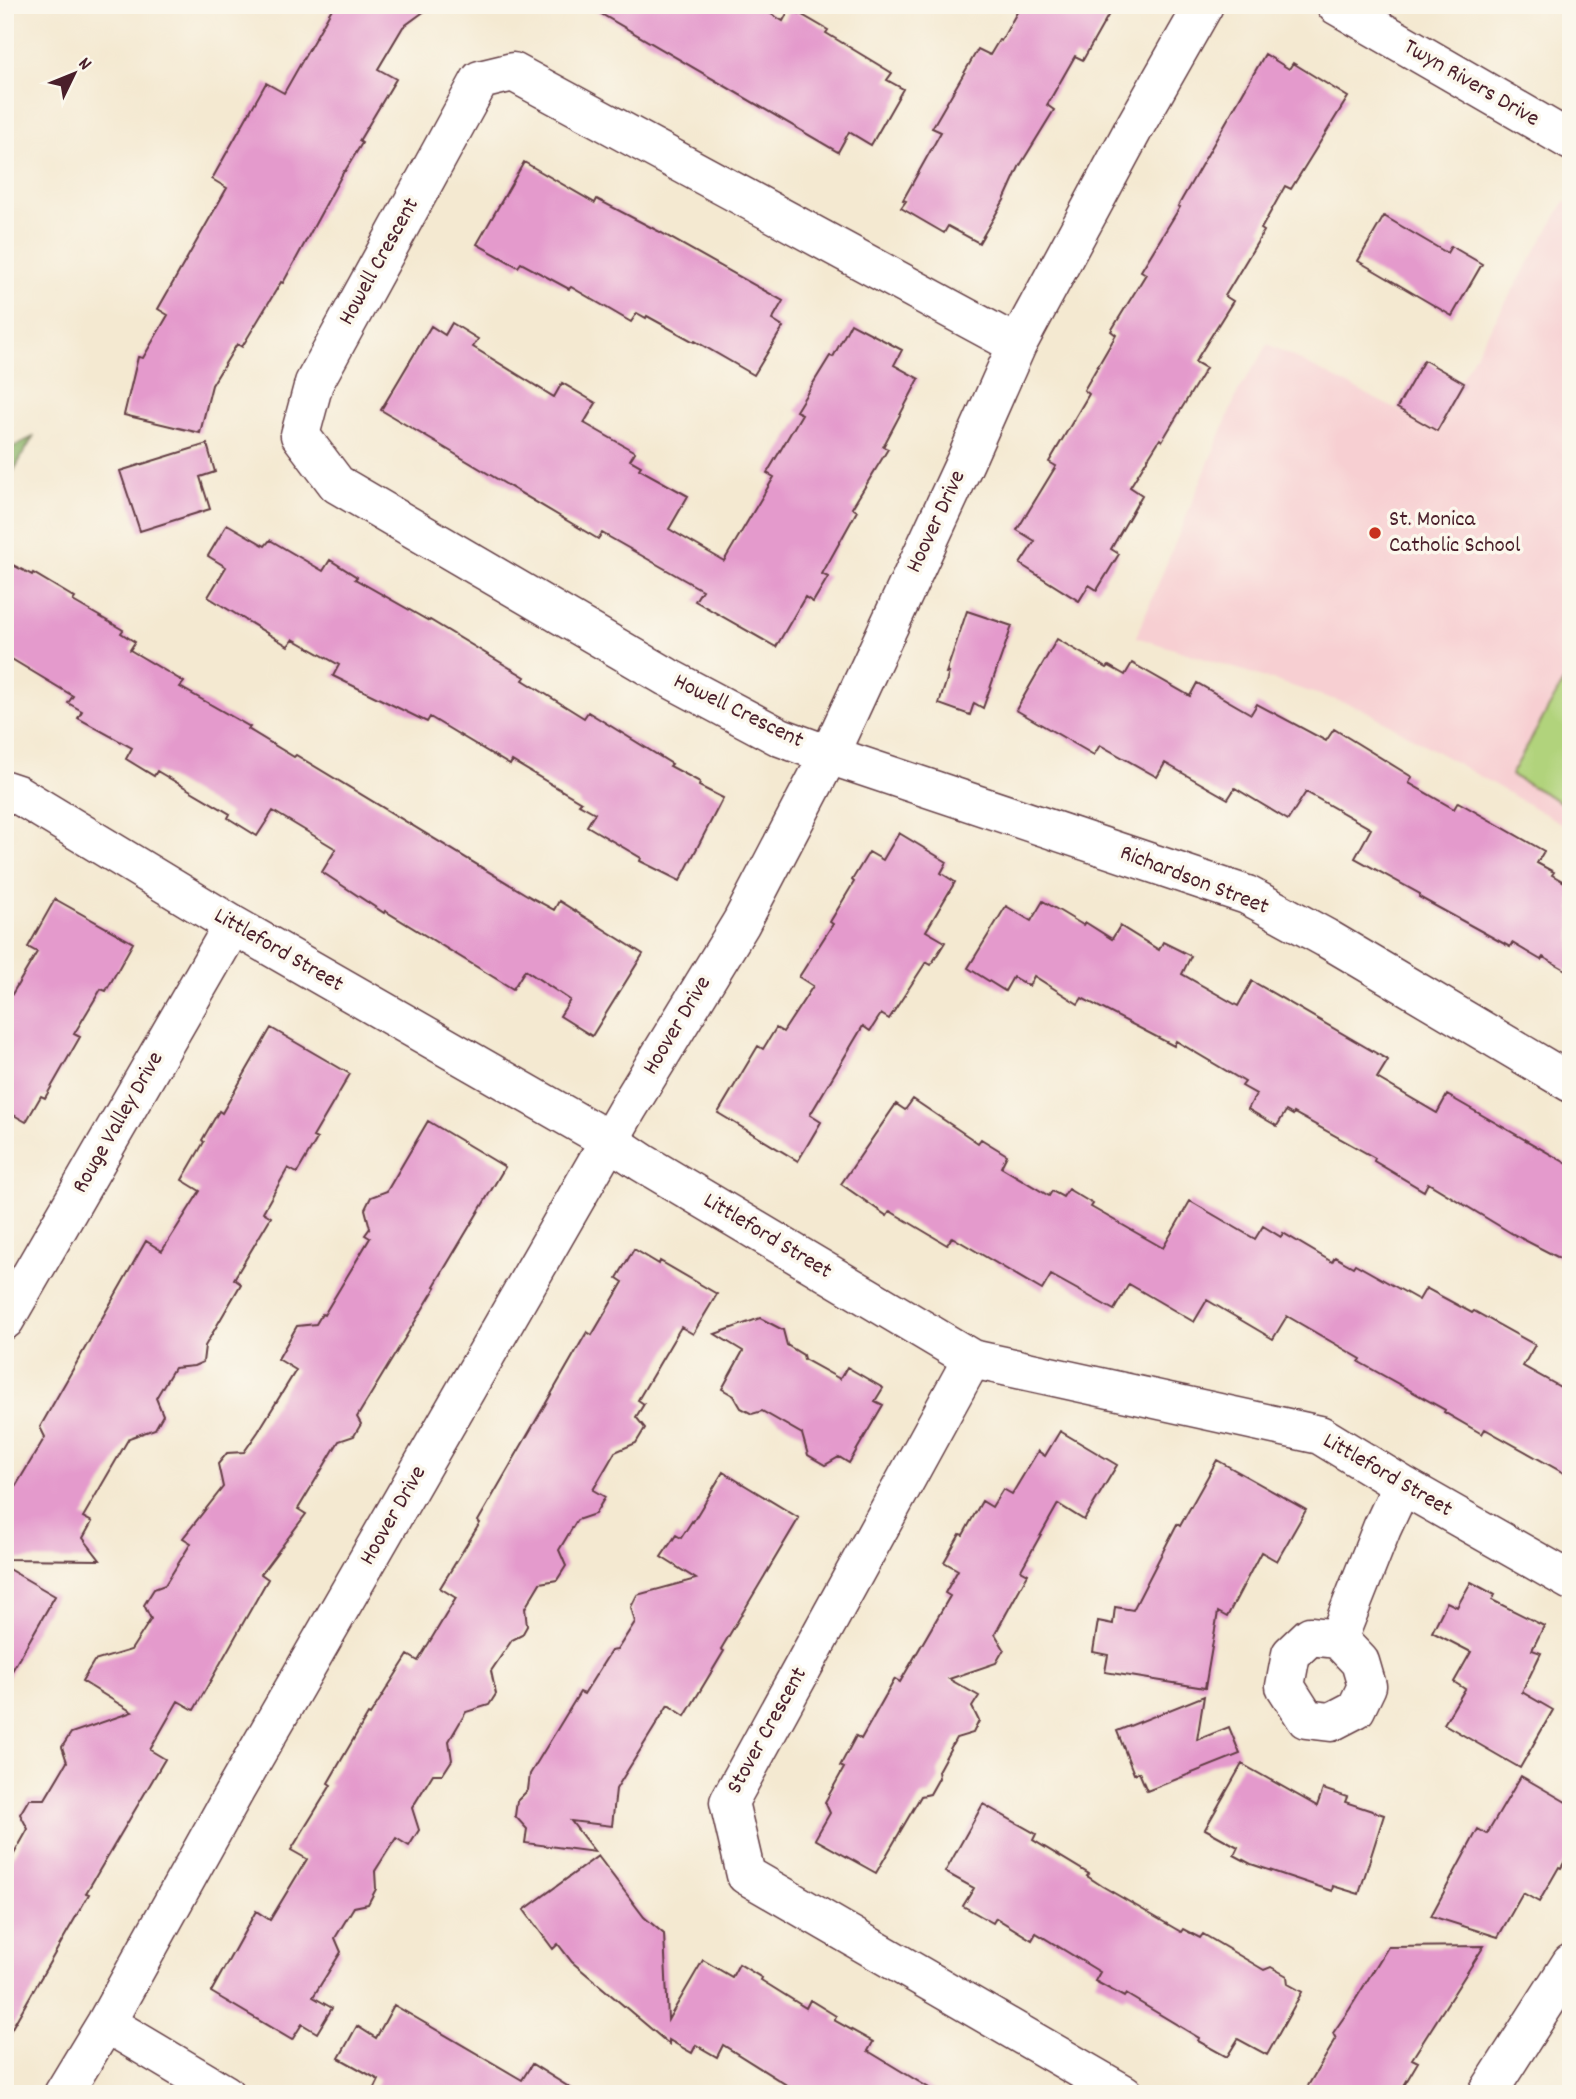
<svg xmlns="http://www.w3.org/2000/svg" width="1576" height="2099" font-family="Dekko,sans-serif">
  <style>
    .built { fill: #f7cfd2 }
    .green { fill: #b1d37b; stroke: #7e7953; stroke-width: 2 }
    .forest { fill: #8cb56b; stroke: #6b6a4b; stroke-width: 2 }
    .building { fill: #e49acc }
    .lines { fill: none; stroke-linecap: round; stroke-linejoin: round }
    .minor-casing { stroke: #643d44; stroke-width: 41 }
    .minor { stroke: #fff; stroke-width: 38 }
    .poi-dot { fill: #c8321e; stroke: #fbf7ec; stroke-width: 2.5 }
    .labels { text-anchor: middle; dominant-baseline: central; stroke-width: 7; stroke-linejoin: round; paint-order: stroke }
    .street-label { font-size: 23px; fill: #4a1f2b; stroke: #fbf7ec }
    .poi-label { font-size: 23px; fill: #4a1f2b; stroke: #fbf7ec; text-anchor: start }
  </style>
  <rect width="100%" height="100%" fill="#fbf7ec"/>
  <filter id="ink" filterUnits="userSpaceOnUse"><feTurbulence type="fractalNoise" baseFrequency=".0143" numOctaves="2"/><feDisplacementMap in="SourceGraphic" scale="14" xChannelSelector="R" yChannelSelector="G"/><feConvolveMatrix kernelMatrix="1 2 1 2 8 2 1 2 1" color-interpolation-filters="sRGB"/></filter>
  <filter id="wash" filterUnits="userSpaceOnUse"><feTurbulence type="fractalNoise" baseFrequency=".00686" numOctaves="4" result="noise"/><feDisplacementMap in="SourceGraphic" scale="28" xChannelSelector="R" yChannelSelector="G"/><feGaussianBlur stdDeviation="1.57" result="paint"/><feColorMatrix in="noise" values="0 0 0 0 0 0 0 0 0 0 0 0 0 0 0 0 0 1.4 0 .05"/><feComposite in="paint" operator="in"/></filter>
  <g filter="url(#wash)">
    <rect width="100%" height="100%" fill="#f4e9d1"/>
    <path class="built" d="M1565,201L1571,205V829L1361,708L1136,637L1238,392L1268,344L1432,428Z"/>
    <path class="green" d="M1571,668V808L1511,775Z"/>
    <path class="forest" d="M33,437L5,486V451Z"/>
    <g id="blocks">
      <path class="building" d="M334,5H433L403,27L378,69L396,79L359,141L362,143L345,171H344L283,283L281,282L242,347L237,344L212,385L200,433L124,415L138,357L143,358L168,315L158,309L227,188L212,179L266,83L284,93Z
        M586,5H756L783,21L790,8L828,30L826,33L892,73L887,80L903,89L871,145L849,132L838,152Z
        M1021,5H1114L1083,60L1075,56L1047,105L1054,110L1019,167L1004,200L979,243L948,226L944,233L901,208L906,201L903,200L941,132L932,128L978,49L990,55L999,40L1001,41Z
        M1265,54L1289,69L1293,63L1348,97L1291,189L1285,186L1261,229L1264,231L1225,296L1233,301L1195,362L1206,368L1162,441L1160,439L1130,487L1142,495L1111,549L1119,554L1097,590L1089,585L1079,601L1020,564L1035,541L1017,530L1056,466L1049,462L1089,394L1084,390L1116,335L1111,331L1146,274L1141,271L1180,207L1178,206Z
        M524,162L595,203L597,199L658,231L783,301L772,320L783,327L754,375L695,341L694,342L647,316L646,318L637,313L631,322L571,287L569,289L521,263L518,267L477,244Z
        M1384,216L1447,253L1451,246L1482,264L1452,316L1358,261Z
        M452,323L478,339L473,347L554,397L562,383L596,403L584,423L635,452L630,460L641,466L639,469L688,496L669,529L724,561L774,477L767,473L802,414L796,411L830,356L833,357L851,323L902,350L894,365L919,379L883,447L888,449L852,508L857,511L822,574L828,577L813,602L805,597L776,647L695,601L702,590L602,533L598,539L381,410L431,326L445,335Z
        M1424,360L1464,383L1437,431L1397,408Z
        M207,444L215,472L200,477L210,509L140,531L120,471Z
        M227,524L265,546L270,540L323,571L330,560L357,577L355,579L429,621L430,620L525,677L523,680L584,718L588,712L672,764L670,766L700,782L699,786L723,798L680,881L640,861L641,858L587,826L595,813L579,804L581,802L512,761L510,765L430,717L427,722L333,676L339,665L293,639L288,646L208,597L226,567L208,556Z
        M5,561L32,575L33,573L75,598L73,601L123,630L121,633L135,642L130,650L184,682L180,687L250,727L248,729L294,757L296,755L532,898L554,910L559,901L643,954L592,1036L560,1016L570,1000L525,970L513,989L385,911L384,913L322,872L336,849L273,811L257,836L228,818L230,814L157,771L154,776L126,759L132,748L78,718L82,711L68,703L73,696L5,655Z
        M967,611L1012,626L983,708L974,703L970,715L939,704L949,673H946Z
        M1057,639L1107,668L1109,666L1125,675L1132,663L1190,696L1197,683L1251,714L1257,704L1326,741L1334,729L1412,777L1409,783L1454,809L1458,802L1544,851L1537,863L1554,872L1552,875L1571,886V973L1543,957L1541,960L1512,943L1510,947L1419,897L1420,894L1355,858L1371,829L1306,792L1288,820L1235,788L1228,799L1165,763L1157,777L1100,745L1094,755L1016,710Z
        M899,833L947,862L941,873L955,882L926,931L945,942L931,965L926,962L889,1019L881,1014L870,1031L863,1026L810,1115L821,1122L798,1161L718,1113L758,1046L763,1049L776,1028L783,1032L813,986L799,977L833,924L830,922L854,882L852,880L869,852L883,860Z
        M55,899L133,943L106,991L101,989L74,1034L80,1037L45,1098L41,1096L26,1122L5,1110V1006L37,952L28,947Z
        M1043,901L1083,925L1085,922L1112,939L1120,926L1159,950L1163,942L1191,956L1182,974L1238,1006L1252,981L1388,1060L1377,1078L1437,1113L1447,1095L1571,1166V1264L1511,1233L1428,1183L1424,1191L1374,1161L1375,1158L1294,1113L1293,1115L1286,1111L1277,1126L1248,1109L1256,1094L1242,1086L1245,1082L1176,1041L1174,1046L1082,998L1078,1004L1034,976L1029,986L1013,977L1005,991L968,968L1006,906L1031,921Z
        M271,1028L350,1074L313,1137L317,1139L297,1173L288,1168L263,1212L271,1217L234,1279L241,1284L205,1346L203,1362L194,1366L174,1368L156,1398L163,1415L155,1429L129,1438L83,1517L92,1522L83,1538L100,1560L5,1559V1504L45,1437L40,1427L146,1241L162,1251L200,1191L182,1180L204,1142L202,1140L219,1111L222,1113Z
        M913,1099L978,1143L981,1139L1007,1155L1001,1167L1049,1196L1052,1191L1063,1197L1068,1189L1093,1204L1091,1207L1163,1248L1190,1201L1255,1239L1263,1226L1281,1237L1283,1233L1332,1262L1335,1257L1353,1267L1355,1264L1419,1300L1426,1288L1472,1313L1474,1311L1535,1345L1523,1366L1571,1393V1477L1485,1429L1482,1434L1444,1412L1445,1410L1359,1362L1361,1359L1287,1316L1273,1339L1207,1300L1194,1322L1129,1284L1114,1310L1051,1275L1042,1290L952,1237L947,1245L890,1211L887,1216L841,1184L896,1104L905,1110Z
        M428,1121L505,1167L434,1286L436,1287L357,1417L361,1424L354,1436L339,1441L298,1509L306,1514L261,1574L268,1579L194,1710L178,1701L150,1750L165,1759L86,1893L89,1894L5,2040V1870L28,1829L20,1814L29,1799H45L67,1762L62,1747L71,1733L132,1712L82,1681L94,1661L131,1650L151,1619L144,1605L154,1589L165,1585L191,1543L183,1538L223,1487L218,1464L227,1453L244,1452L258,1432L296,1370L278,1359L297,1326L316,1324L322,1314L324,1315L370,1238L365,1235L370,1228L365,1209L371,1197L387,1191Z
        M634,1249L659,1264L660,1261L717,1294L693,1334L681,1327L638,1400L644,1404L636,1417L645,1428L636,1443L615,1452L593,1490L605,1497L595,1514L577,1520L559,1550L566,1566L557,1580L540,1583L525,1608L527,1626L522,1635L512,1640L491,1671L496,1694L489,1705L466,1712L449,1741L452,1760L443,1774H433L412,1808L419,1830L409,1846L396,1838L375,1871L376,1889L368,1904L354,1907L335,1938L341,1952L313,1997L332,2008L317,2033L302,2024L292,2040L211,1992L256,1911L270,1920L307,1859L291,1850L331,1785L328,1783L368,1714L370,1715L408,1655L418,1661L456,1598L440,1588L480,1523L478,1521L587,1332L592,1335L623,1282L617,1278Z
        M760,1318L783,1330L787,1345L803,1355L804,1359L840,1379L847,1367L883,1388L875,1401L883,1405L849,1463L839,1457L825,1465L808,1455L802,1434L762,1411L752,1414L741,1408L734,1396L722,1389L743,1351L715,1334Z
        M1060,1431L1117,1465L1084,1520L1058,1504L1021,1570L1028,1574L995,1634L1004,1649L996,1663L949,1679L979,1696L972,1707L979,1721L973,1733L956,1738L938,1771L939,1778L930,1794L921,1796L876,1873L815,1839L830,1813L825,1802L844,1768L840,1766L856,1736L861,1739L895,1679L900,1682L950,1596L945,1593L958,1570L944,1562L960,1534L963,1535L982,1501L992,1507L1003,1489L1012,1494L1038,1451L1045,1456Z
        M1217,1460L1306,1510L1277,1561L1261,1552L1227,1617L1218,1612L1205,1688L1105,1672L1108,1655L1093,1652L1098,1621L1113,1624L1115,1607L1133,1610L1177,1524L1180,1526Z
        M723,1472L799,1518L721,1649L724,1651L685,1716L668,1705L654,1728L616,1789L612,1826L571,1821L595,1852L525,1843L527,1829L515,1816L517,1801L528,1790L530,1774L580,1692L584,1694L611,1651L617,1650L635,1622L631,1607L637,1595L696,1579L661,1557L676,1535L681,1538L692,1521L693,1522Z
        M5,1567L55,1596L5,1683Z
        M1471,1582L1495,1595L1492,1600L1544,1626L1532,1650L1541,1653L1522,1692L1553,1710L1520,1768L1444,1724L1465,1689L1454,1682L1471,1652L1432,1632L1447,1602L1457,1607Z
        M1204,1696L1197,1740L1229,1727L1240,1754L1147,1791L1139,1772L1134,1774L1117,1731Z
        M1242,1764L1317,1806L1323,1789L1347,1797L1345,1802L1384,1815L1359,1894L1333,1886L1332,1891L1251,1864L1234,1855L1238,1847L1205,1829Z
        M1521,1776L1571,1805V1850L1561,1868L1559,1867L1539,1902L1523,1893L1498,1937L1431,1916L1478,1829L1487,1834Z
        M983,1804L1036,1834L1033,1840L1089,1874L1087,1876L1102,1886L1181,1932L1183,1929L1200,1938L1203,1934L1264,1970L1271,1967L1287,1976L1288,1984L1302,1992L1267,2055L1238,2039L1227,2057L1198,2041L1199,2038L1126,1994L1124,1997L1095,1981L1100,1972L1036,1933L1032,1940L996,1918L993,1923L963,1906L974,1888L945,1872Z
        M598,1856L644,1917L664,1934L668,2020L703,1960L732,1977L739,1964L762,1978L761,1980L806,2008L810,2000L836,2016L834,2020L873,2042L868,2051L939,2094H801L723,2045L717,2057L696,2045L692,2053L669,2040V2044L572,1962L558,1944L553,1949L524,1910Z
        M1484,1946L1412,2059L1418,2062L1399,2094H1303L1336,2039L1333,2033L1349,2010L1388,1947Z
        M394,2005L522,2080L532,2064L580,2094H372L379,2080L339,2058L357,2026L376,2038Z"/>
    </g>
  </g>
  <g filter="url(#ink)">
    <use href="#blocks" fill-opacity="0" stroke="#643d44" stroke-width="2"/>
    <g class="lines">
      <g class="minor-casing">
        <path id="minor" d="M1336,5L1571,141
          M1017,345L513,72L480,80L314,383L300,435L337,484L667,677L780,737L829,755L1247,895L1326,938L1571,1083
          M5,790L17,794L233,925L610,1141L643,1163L972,1359L1320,1435L1402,1485L1571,1581
          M5,1320L233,925
          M972,1359L729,1802L746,1875L1124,2094
          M1310,1636L1338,1639L1360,1662L1367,1686L1356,1709L1331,1722L1306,1719L1285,1686L1291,1654Z
          M1338,1639L1382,1528L1402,1485
          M106,2023L225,2094
          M63,2094L106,2023L236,1789L628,1108L741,923L829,755L966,460L1017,345L1134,128L1204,5
          M1487,2094L1571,1963"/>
      </g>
      <use href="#minor" class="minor"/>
    </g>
  </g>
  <circle class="poi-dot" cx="1375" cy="533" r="7"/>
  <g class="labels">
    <g class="street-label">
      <text transform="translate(1471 84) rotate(30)">Twyn Rivers Drive</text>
      <text transform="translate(380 262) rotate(-61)">Howell Crescent</text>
      <text transform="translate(937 522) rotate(-65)">Hoover Drive</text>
      <text transform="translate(738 712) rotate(26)">Howell Crescent</text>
      <text transform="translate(1194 881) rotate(21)">Richardson Street</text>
      <text transform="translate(278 951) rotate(30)">Littleford Street</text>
      <text transform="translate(678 1026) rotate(-59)">Hoover Drive</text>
      <text transform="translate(119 1123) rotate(-60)">Rouge Valley Drive</text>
      <text transform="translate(767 1237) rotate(31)">Littleford Street</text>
      <text transform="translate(1387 1476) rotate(30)">Littleford Street</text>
      <text transform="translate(394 1516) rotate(-60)">Hoover Drive</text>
      <text transform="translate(768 1731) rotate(-61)">Stover Crescent</text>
    </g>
    <g class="poi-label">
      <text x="1389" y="520">St. Monica<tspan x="1389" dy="26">Catholic School</tspan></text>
    </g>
  </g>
  <rect width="1576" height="2099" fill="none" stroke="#fbf7ec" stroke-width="28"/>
  <g transform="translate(74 74) rotate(47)" stroke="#fbf7ec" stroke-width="5" paint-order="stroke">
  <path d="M0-5L12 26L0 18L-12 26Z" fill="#4a1f2b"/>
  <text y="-10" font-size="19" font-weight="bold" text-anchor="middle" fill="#4a1f2b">N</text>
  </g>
</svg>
